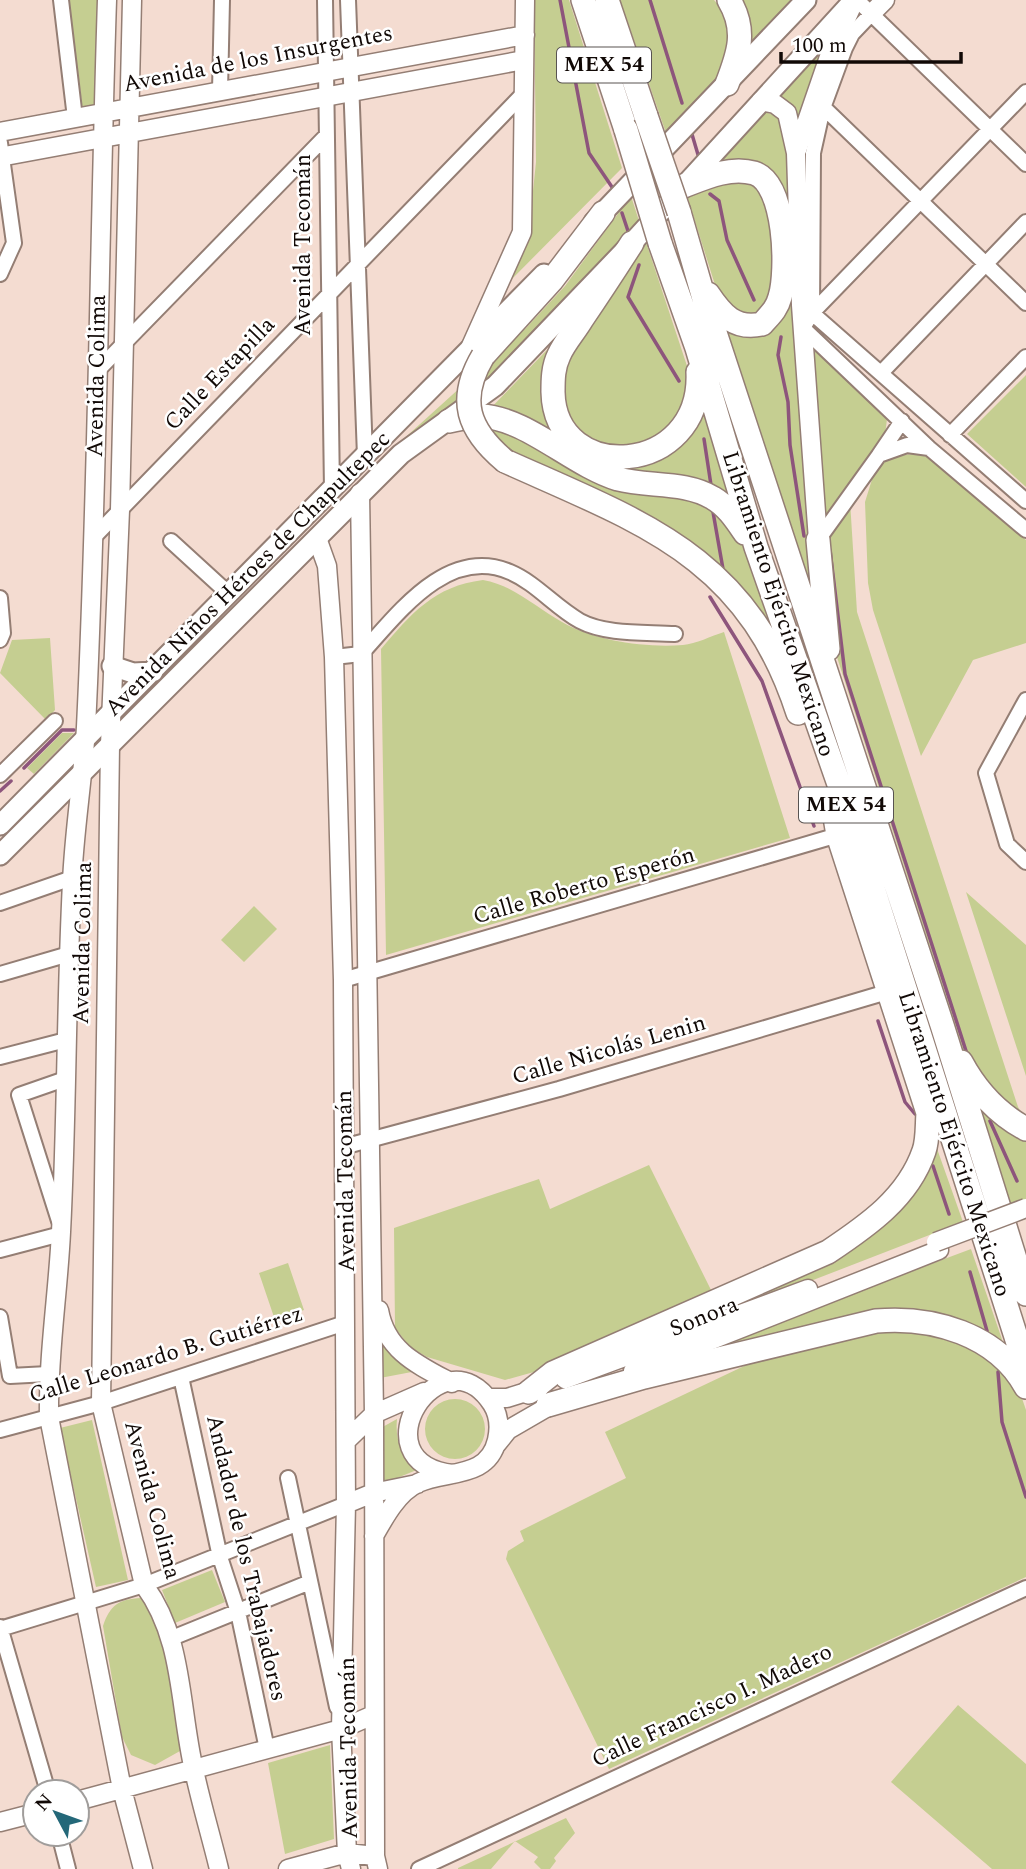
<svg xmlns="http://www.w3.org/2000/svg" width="1026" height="1869" font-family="Spectral,serif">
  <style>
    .green { fill: #c5ce91 }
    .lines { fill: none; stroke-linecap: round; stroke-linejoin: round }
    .stream { stroke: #8d557c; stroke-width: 3.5 }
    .minor-casing { stroke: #947e74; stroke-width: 18 }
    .tertiary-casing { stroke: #947e74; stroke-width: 21 }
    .secondary-casing { stroke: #947e74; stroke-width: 23 }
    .trunk-casing { stroke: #947e74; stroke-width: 26 }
    .minor { stroke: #fff; stroke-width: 14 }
    .tertiary { stroke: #fff; stroke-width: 18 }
    .secondary { stroke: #fff; stroke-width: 19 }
    .trunk { stroke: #fff; stroke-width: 23 }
    .tertiary-bridge-casing { stroke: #947e74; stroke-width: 21; stroke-linecap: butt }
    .trunk-bridge-casing { stroke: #947e74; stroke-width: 26; stroke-linecap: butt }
    .tertiary-bridge { stroke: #fff; stroke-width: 18 }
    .trunk-bridge { stroke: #fff; stroke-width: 23 }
    .labels { text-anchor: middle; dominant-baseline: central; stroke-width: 5; stroke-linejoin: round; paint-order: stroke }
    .shield { fill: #fff; stroke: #585351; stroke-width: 2 }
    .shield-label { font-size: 21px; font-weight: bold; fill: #110906 }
    .street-label { font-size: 23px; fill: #110906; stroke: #fff }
  </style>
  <rect width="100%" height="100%" fill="#f4dcd1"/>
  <path class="green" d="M69,0H102L99,109L83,112Z
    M534,0H569L622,168L506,285L529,230L536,162Z
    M620,0H714L723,10L733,35L717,81L666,133Z
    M739,0H794L746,52Z
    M820,53L823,55L800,125L792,108L777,98Z
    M764,112L778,116L788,137L817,624L720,320L772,325L780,185L712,169Z
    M744,178L767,193L778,280L770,307L753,316L734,312L716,288L687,196L714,183Z
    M631,196L640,224L494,378L454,409L398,444L526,328L565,286Z
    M646,242L691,378L682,418L648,446H605L586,436L571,419L563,398V376L570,355Z
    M570,326L553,357L578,449L662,457L691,431L705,399L736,507L608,470L486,413Z
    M816,350L887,419L885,435L827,514L823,511L810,353Z
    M1026,375V487L967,434Z
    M488,425L657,490L717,508L742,539L772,632L754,605L501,445Z
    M912,454L929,457L938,463L1026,540V643L973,660L921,756L873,610L868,583L865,502L874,473L884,462L897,456Z
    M850,501L857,612L1018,1107L1026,1120L1016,1114L966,1060L836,654L825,536Z
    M483,580C513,585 535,607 562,622C595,641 646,648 683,645C696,644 711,636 724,632L790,838L386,955L381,649C411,614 434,586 483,580Z
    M50,638L55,710L46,720L0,673L12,640Z
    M62,733H74L34,774L27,768Z
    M966,892L1026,945V1076Z
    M254,906L277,929L244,962L221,940Z
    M969,1092L1026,1138V1199L1004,1206Z
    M935,1143L963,1222L630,1351L852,1245Z
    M649,1165L711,1290L541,1370L505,1380L427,1357L410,1347L395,1328L394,1228L539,1179L550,1209Z
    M971,1249L1006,1351L931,1315L632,1376Z
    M288,1263L304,1310L275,1320L259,1273Z
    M919,1327L984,1352L1017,1384L1026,1410V1577L609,1769L506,1559L508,1551L524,1541L520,1531L626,1478L605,1432L761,1358L862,1329Z
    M379,1342H382L417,1371L380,1378Z
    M425 1429a30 30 0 1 1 60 0a30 30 0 1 1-60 0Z
    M397,1419C395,1441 401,1454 419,1469L385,1483L380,1480L379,1429Z
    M92,1420L128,1580L96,1587L60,1428Z
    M212,1570L225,1602L175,1623L162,1590Z
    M141,1598L156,1613L184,1729L180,1751L155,1765L131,1755L122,1737L103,1626C110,1605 119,1599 141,1598Z
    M958,1705L1026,1764V1869H992L891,1782Z
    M330,1745L334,1839L285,1854L268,1763Z
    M566,1818L575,1833L554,1858L556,1861L550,1869H541L534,1862L538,1857L515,1841L491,1869H458V1868Z"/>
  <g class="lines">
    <path class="stream" d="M560,0L589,153L614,190
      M650,0L682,103
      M691,131L699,158
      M710,194L719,201L727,240L754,300
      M622,213L628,231
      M639,265L628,297L679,381
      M781,337L778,355L788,402L790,445L804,536
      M704,439L711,485
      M713,512L723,569
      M830,550L845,674L967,1054
      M710,597L762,681L814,826
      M24,768L62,730H74
      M0,791L11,781
      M878,1021L905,1102L915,1114
      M990,1121L1017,1181
      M933,1166L949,1214
      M970,1272L987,1331
      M998,1372L1002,1422L1026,1497"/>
    <g class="minor-casing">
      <path id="minor" d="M61,0L75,118
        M325,0L332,490
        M348,0L365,456
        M857,0L1026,164
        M871,14L852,34L845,48L823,108L813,153L812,313L1026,501
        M220,91L222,0
        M1026,92L812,313L803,328L929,448L1026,530
        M818,102L1026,303
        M0,143L14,243
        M0,274L14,243
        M100,368L327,135
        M881,373L1026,222
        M950,435L1026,357
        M879,455L902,421
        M95,536L524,93
        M818,540L879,455L907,445L929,448
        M171,541L229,594
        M0,598L3,633L0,640
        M334,657L361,654C397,615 447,545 510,572C536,583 555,607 580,621C606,635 646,632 675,634
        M1026,700L986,773L1007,844L1026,862
        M0,775L55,721
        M0,903L72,878
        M0,974L69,954
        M343,980L838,835
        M0,1057L66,1040
        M343,1147L559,1089L887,992
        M59,1221L19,1095L65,1079
        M0,1250L61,1234
        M0,1317L10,1376L48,1374
        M181,1377L220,1557L238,1612L267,1749
        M0,1430L101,1403L345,1323
        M288,1478L337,1707
        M0,1627L48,1792
        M0,1629L144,1585L346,1504
        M172,1638L310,1582
        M59,1834L68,1869
        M419,1869L1026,1588"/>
    </g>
    <g class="tertiary-casing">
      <path id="tertiary" d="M107,0C99,242 98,484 86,727C83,779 74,831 72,883C66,999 67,1116 61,1232C58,1294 48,1354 49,1417L122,1789L143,1869
        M132,0L120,510L110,745L101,1403L144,1585C184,1639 179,1706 194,1770C201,1803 211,1836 219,1869
        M871,14L885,0
        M761,101L775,104L787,113L796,153L801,305L818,540
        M0,132L525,35
        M797,150L830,54L852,6
        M0,157L524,60
        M471,346L522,232L525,0
        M360,493L374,1414L375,1856L378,1869
        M317,538L327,566L334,657L343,980L346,1504L341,1729L347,1853L351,1869
        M379,1310C386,1351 418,1365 452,1383
        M633,1371L939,1250
        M565,1379L808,1289
        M488,1398H507L539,1388
        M346,1441L374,1414L424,1392
        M496,1445L508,1430L558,1401
        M346,1504L373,1493L417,1484
        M374,1536C384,1518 398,1492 418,1483C447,1470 488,1479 497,1440C500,1427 499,1415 492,1404C442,1328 354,1462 453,1474
        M77,1801L341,1729L373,1715
        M0,1822L35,1813
        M288,1869L347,1853L375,1856"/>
    </g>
    <g class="secondary-casing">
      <path id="secondary" d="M594,222L806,0
        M112,666L133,673L153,672
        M0,825L544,274
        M0,855L401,454L495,386L632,243L854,0"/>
    </g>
    <g class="trunk-casing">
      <path id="trunk" d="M583,0L626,130
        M607,0L646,116
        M727,84C739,53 747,30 729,0
        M681,187C704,178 730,166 754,173C786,183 788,271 780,297C777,309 770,315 762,324C735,330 722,315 708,294
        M679,212L705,302L942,1025L1026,1294
        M632,243C616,268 599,294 582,319C575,331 564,343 559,355C553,367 553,380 553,392C555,486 703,477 698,372
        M660,243L697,348L756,547L848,810L1026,1368
        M483,356L552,280L603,213
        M449,421C459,419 471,416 481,416C527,418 572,465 618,479C648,487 685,481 713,498C727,506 736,520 745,533
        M505,461C643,523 747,556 798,713
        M818,540L828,649
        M961,1062C976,1090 998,1114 1026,1129
        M529,1392L553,1373L828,1252C867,1226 908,1198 924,1151C928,1140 927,1125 928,1113L838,835L832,799
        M548,1405L644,1377L876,1321C932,1316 997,1334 1026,1387"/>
    </g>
    <use href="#minor" class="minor"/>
    <use href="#tertiary" class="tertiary"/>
    <use href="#secondary" class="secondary"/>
    <use href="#trunk" class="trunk"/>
    <g class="tertiary-bridge-casing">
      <path id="tertiary-bridge" d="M936,1242L1026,1208"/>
    </g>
    <g class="trunk-bridge-casing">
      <path id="trunk-bridge" d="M646,116L679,212
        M626,130L660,243
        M483,356C457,400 468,430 505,461"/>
    </g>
    <use href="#tertiary-bridge" class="tertiary-bridge"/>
    <use href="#trunk-bridge" class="trunk-bridge"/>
  </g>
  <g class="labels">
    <g class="shield">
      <rect x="557" y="47.5" width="94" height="35" rx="5"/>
      <rect x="799" y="787.5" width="94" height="35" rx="5"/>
    </g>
    <g class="shield-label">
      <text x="604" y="65">MEX 54</text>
      <text x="846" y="805">MEX 54</text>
    </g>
    <g class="street-label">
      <text transform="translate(258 59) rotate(-11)">Avenida de los Insurgentes</text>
      <text transform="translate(303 245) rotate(-90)">Avenida Tecomán</text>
      <text transform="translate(220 374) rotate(-46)">Calle Estapilla</text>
      <text transform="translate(97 376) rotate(-89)">Avenida Colima</text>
      <text transform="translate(248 574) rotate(-45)">Avenida Niños Héroes de Chapultepec</text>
      <text transform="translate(778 604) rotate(72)">Libramiento Ejército Mexicano</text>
      <text transform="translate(584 886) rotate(-16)">Calle Roberto Esperón</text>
      <text transform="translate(83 943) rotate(-89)">Avenida Colima</text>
      <text transform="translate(609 1050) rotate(-16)">Calle Nicolás Lenin</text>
      <text transform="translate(954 1144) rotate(72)">Libramiento Ejército Mexicano</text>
      <text transform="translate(346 1181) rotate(-91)">Avenida Tecomán</text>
      <text transform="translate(704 1317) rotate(-22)">Sonora</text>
      <text transform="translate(166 1355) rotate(-17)">Calle Leonardo B. Gutiérrez</text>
      <text transform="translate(152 1500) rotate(75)">Avenida Colima</text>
      <text transform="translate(246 1558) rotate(77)">Andador de los Trabajadores</text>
      <text transform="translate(712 1706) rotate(-25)">Calle Francisco I. Madero</text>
      <text transform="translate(349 1748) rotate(-91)">Avenida Tecomán</text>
    </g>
  </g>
  <g transform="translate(56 1813) rotate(311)"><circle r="33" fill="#ffffff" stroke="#a09d9b" stroke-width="2"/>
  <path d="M0-5L12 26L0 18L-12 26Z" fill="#246879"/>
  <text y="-10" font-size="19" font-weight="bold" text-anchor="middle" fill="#110906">N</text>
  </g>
  <path d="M781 52v10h180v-10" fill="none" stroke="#110906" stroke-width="3.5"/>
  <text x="792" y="52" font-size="21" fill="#110906" stroke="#ffffff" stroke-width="5" paint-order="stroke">100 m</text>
</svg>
